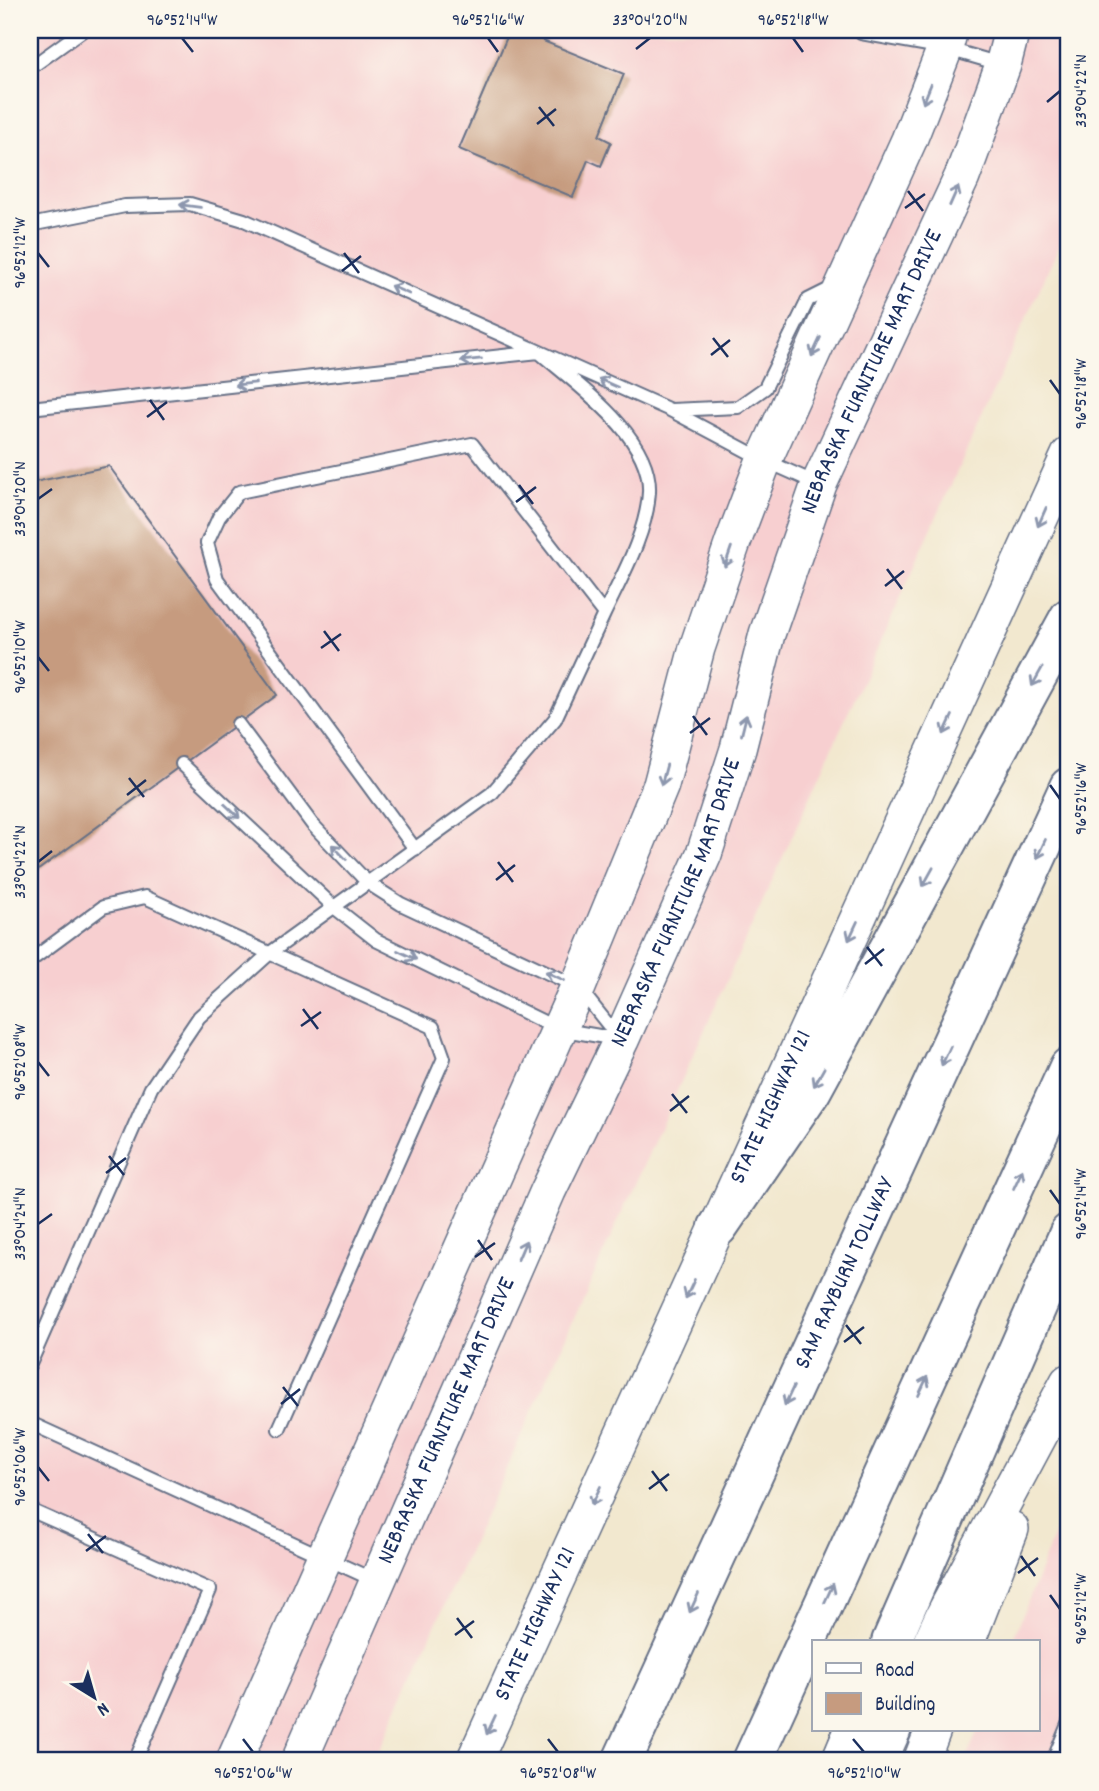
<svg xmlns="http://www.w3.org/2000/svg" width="1099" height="1791" font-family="Dekko,sans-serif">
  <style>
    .built { fill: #f7cfd0 }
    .building { fill: #c69b7f }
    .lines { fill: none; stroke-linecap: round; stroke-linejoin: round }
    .lane-casing { stroke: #667086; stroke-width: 16 }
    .secondary-casing { stroke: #667086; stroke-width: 38 }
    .highway-casing { stroke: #667086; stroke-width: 42 }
    .lane { stroke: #fff; stroke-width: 12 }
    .secondary { stroke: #fff; stroke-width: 35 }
    .highway { stroke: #fff; stroke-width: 38 }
    .oneway { stroke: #8d97ae }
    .ticks { fill: none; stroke: #1b2f5e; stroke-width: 2.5 }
    .labels { text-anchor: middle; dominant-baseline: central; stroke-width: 5; stroke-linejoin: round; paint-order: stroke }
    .street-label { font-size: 24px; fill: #1b2f5e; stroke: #fbf7ec }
    .neatline { fill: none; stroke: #1b2f5e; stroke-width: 2.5 }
    .ticks-label { font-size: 18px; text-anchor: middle; fill: #1b2f5e }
  </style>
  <rect width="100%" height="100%" fill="#fbf7ec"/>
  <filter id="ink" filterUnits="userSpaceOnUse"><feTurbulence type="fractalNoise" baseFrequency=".0143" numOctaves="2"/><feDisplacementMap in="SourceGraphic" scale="14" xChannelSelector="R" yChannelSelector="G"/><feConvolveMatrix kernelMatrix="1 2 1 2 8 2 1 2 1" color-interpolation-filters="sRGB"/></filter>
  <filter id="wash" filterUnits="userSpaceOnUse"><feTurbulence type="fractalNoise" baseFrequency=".00686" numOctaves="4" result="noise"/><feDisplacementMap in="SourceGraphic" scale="28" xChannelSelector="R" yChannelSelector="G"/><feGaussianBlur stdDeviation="1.57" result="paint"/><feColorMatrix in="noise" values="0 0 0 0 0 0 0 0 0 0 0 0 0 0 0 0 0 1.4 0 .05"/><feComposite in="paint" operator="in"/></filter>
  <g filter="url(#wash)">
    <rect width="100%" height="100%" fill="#f2e8cf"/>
    <path class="built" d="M30,30H1069V224L374,1761H30Z
      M1069,1497V1761H965L978,1730H1038V1642H1012Z"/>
    <g id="blocks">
      <path class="building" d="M510,30H538L546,33L543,41L624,74L599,136L611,142L601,166L588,160L573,197L459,149Z
        M109,466L277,695L30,876V483Z"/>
    </g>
  </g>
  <g filter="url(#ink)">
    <use href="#blocks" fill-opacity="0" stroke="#667086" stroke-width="2"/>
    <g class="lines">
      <g class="lane-casing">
        <path id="lane" d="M861,33L945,48L1000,64
          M30,68L83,30
          M30,225L125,206L190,204L244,220L670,410L764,460L818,484
          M30,408L539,352C577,385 652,436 649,492C647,533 621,578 604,614
          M671,410L738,407L765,388L808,300L834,287
          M238,724L312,824L368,883L401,904L578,987L618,1037
          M182,764L334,907L376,940L558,1029L617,1039
          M30,961L103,907L145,897L433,1027L444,1058L279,1429
          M30,1364L151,1088L199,1017L270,953L492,793L555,719L604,614L472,444L239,492L219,517L207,543L217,579L415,849
          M30,1423L376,1581
          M30,1510L210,1590L135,1761
          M1053,1761L1069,1722"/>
      </g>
      <g class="secondary-casing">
        <g id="secondary">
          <path d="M931,1642L942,1618L1068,1382"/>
          <path d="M967,1642L1011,1529"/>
          <path d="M234,1761L578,987L661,785L697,648L733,542L764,460L909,140L945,48L950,30"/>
          <path id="s1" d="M299,1761L548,1191L621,1040L704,854L738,749L767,634L819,484L962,177L1003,65L1012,30"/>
          <path id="s2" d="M474,1761L1069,455"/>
          <path d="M879,1761L893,1730"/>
          <path d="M921,1761L933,1730"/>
        </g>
      </g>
      <g class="highway-casing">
        <g id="highway">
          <path d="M718,1227L812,1090L1069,618"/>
          <path d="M891,1642L1069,1233"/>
          <path id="s3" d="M622,1761L1069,787"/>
          <path d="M752,1761L1069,1067"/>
          <path d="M841,1761L854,1730"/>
        </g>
      </g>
      <use href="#lane" class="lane"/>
      <use href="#secondary" class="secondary"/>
      <use href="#highway" class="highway"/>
    </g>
    <defs><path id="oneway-shaft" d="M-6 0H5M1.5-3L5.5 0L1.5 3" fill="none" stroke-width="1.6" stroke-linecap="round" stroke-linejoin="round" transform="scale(1.75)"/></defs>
    <g class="oneway">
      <use href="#oneway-shaft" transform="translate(927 94) rotate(112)"/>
      <use href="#oneway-shaft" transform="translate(954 196) rotate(-66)"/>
      <use href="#oneway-shaft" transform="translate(190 206) rotate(-172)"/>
      <use href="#oneway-shaft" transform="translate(400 290) rotate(-156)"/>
      <use href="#oneway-shaft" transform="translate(816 347) rotate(115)"/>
      <use href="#oneway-shaft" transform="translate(471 360) rotate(174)"/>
      <use href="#oneway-shaft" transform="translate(608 383) rotate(-156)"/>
      <use href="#oneway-shaft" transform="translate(245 384) rotate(174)"/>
      <use href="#oneway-shaft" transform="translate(1042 517) rotate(114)"/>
      <use href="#oneway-shaft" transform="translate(728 557) rotate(109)"/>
      <use href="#oneway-shaft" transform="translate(1037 677) rotate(119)"/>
      <use href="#oneway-shaft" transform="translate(744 725) rotate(-76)"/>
      <use href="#oneway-shaft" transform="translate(948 725) rotate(115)"/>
      <use href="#oneway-shaft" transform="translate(664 775) rotate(105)"/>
      <use href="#oneway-shaft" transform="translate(232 811) rotate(43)"/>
      <use href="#oneway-shaft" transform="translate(1041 849) rotate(115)"/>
      <use href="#oneway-shaft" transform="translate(339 852) rotate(-134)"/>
      <use href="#oneway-shaft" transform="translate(928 877) rotate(119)"/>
      <use href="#oneway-shaft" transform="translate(853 931) rotate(115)"/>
      <use href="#oneway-shaft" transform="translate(407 955) rotate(26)"/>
      <use href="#oneway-shaft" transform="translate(555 976) rotate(-155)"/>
      <use href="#oneway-shaft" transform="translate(946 1056) rotate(115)"/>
      <use href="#oneway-shaft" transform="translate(819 1077) rotate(119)"/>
      <use href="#oneway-shaft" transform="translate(1018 1179) rotate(-65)"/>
      <use href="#oneway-shaft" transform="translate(522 1250) rotate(-67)"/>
      <use href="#oneway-shaft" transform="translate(690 1289) rotate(115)"/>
      <use href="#oneway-shaft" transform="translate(923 1386) rotate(-65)"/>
      <use href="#oneway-shaft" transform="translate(789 1396) rotate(115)"/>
      <use href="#oneway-shaft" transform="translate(596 1496) rotate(115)"/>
      <use href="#oneway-shaft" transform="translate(829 1593) rotate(-65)"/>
      <use href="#oneway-shaft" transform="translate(694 1603) rotate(115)"/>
      <use href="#oneway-shaft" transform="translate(491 1725) rotate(115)"/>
    </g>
  </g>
  <path class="ticks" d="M182,38L193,52M488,38L498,52M793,38L803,52M636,49L650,38M1047,102L1060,91M539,107L554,126M537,124L556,109M908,191L923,211M905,208L925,194M38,253L49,267M344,253L359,273M342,271L361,256M713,338L728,357M711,355L730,340M1050,380L1060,394M150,400L164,420M147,417L167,402M519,485L533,504M38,499L52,489M516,502L536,487M887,569L902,589M885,586L904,571M324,631L339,651M321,648L341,634M38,657L49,671M693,716L707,735M690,733L710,718M129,778L144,797M1050,785L1060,799M127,795L146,780M38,862L52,851M498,862L513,882M496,880L515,865M867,947L882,966M865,964L884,949M303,1009L318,1029M301,1026L321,1012M38,1062L49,1076M672,1094L687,1113M670,1111L689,1096M109,1156L124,1175M106,1173L126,1158M1050,1190L1060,1204M38,1224L52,1214M478,1240L492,1260M475,1257L495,1243M846,1325L861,1344M844,1342L864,1327M283,1387L298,1406M281,1404L300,1389M38,1467L49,1481M652,1471L667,1491M649,1489L669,1474M88,1534L103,1553M86,1551L106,1536M1021,1556L1035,1576M1018,1573L1038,1558M1050,1595L1060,1609M457,1618L472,1638M455,1635L474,1621M243,1739L253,1752M548,1739L558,1752M853,1739L864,1752"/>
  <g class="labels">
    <g class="street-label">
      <text stroke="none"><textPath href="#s1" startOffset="1505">NEBRASKA FURNITURE MART DRIVE</textPath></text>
      <text stroke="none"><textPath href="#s1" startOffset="938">NEBRASKA FURNITURE MART DRIVE</textPath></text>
      <text stroke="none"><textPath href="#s2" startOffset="718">STATE HIGHWAY 121</textPath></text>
      <text stroke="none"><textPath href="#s3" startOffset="536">SAM RAYBURN TOLLWAY</textPath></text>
      <text stroke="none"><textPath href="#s1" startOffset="371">NEBRASKA FURNITURE MART DRIVE</textPath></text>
      <text stroke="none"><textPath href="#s2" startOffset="150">STATE HIGHWAY 121</textPath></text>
    </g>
  </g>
  <rect width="1099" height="1791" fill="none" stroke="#fbf7ec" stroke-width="77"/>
  <rect x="812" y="1640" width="228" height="91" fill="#fbf7ec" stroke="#a1a7b3" stroke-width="2"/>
  <rect x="826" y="1663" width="35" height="10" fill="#ffffff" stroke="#a1a7b3" stroke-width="2"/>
  <text x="875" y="1676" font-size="21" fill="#1b2f5e">Road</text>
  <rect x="826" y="1693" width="35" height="21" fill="#c69b7f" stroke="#a1a7b3" stroke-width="2"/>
  <text x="875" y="1710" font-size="21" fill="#1b2f5e">Building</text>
  <g transform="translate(94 1697) rotate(143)" stroke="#fbf7ec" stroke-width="5" paint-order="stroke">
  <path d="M0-5L12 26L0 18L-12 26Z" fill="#1b2f5e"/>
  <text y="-10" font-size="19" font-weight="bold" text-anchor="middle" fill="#1b2f5e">N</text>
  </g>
  <rect x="38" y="38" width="1022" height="1714" class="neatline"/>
  <g class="ticks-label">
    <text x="182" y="25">96°52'14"W</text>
    <text x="488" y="25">96°52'16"W</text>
    <text x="650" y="25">33°04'20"N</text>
    <text x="793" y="25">96°52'18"W</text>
    <text transform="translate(1080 91) rotate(-90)" y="6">33°04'22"N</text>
    <text transform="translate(19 253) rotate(-90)" y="6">96°52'12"W</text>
    <text transform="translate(1080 394) rotate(-90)" y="6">96°52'18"W</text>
    <text transform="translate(19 499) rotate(-90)" y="6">33°04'20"N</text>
    <text transform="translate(19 657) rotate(-90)" y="6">96°52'10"W</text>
    <text transform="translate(1080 799) rotate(-90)" y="6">96°52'16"W</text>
    <text transform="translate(19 862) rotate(-90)" y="6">33°04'22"N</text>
    <text transform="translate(19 1062) rotate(-90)" y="6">96°52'08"W</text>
    <text transform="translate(1080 1204) rotate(-90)" y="6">96°52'14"W</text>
    <text transform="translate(19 1224) rotate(-90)" y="6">33°04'24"N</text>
    <text transform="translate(19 1467) rotate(-90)" y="6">96°52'06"W</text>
    <text transform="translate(1080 1609) rotate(-90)" y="6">96°52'12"W</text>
    <text x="253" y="1778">96°52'06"W</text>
    <text x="558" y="1778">96°52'08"W</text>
    <text x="864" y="1778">96°52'10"W</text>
  </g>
</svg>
